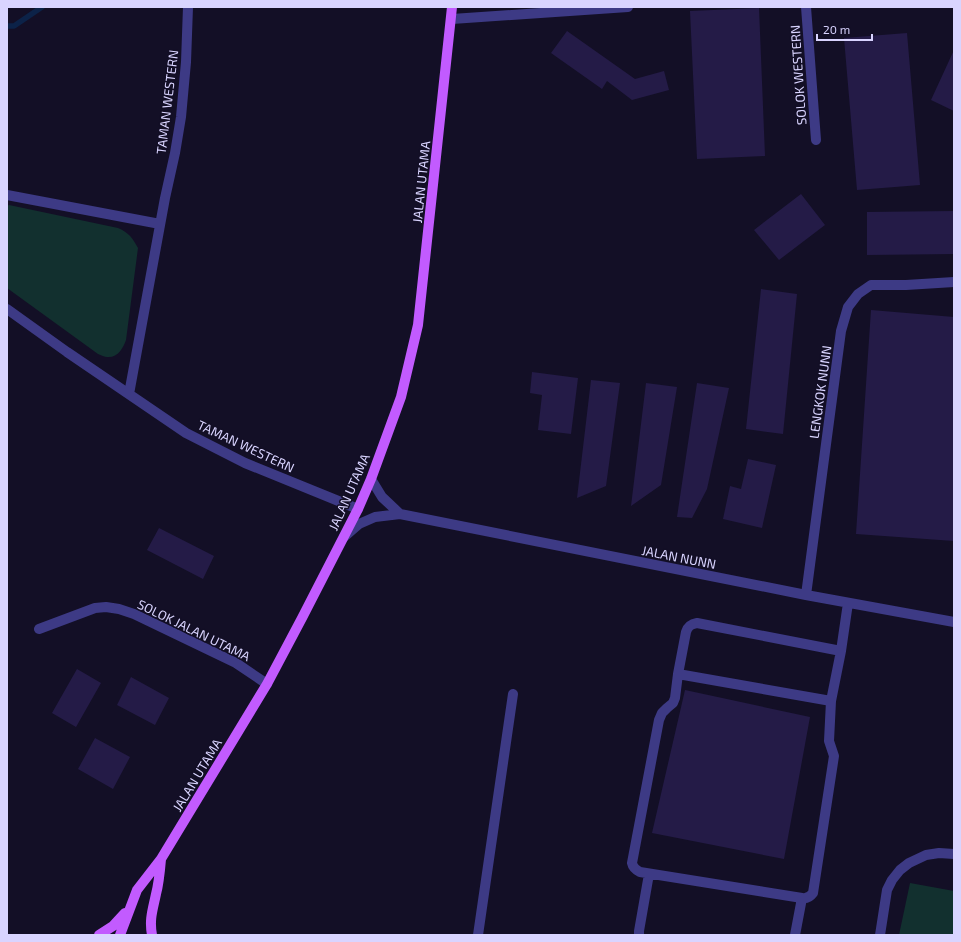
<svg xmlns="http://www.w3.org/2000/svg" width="961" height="942" font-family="'Exo 2',sans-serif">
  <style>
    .green { fill: #12302f }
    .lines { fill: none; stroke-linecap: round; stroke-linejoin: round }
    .stream { stroke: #0c2248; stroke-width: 5.5 }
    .building { fill: #241b47 }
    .minor { stroke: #3d3a85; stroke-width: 10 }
    .major { stroke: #c25bff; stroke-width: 10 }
    .labels { text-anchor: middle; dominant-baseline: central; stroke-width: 3; stroke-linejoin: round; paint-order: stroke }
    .street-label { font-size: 13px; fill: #d9d4ff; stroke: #130f26 }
  </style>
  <rect width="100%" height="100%" fill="#130f26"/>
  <path class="green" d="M9,205L118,228C129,233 132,237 138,248L126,340C123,348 118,358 107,357C105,357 101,355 98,354L7,288V206Z
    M910,883L954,891V935H899Z"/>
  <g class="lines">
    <path class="stream" d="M7,26H14L42,7"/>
  </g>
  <path class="building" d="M759,8L765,156L697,159L690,11Z
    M567,31L635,79L664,71L669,90L632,100L607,81L602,89L551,53Z
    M907,33L920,185L857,190L844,38Z
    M954,50V111L931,100Z
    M801,194L825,225L779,260L754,230Z
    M954,211V254L867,255V212Z
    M761,289L797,294L783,434L746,429Z
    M871,310L954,317V541L856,534Z
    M532,372L578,378L571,434L538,430L542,395L530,393Z
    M591,380L620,383L606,486L577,498Z
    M646,383L677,387L661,485L631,506Z
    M697,383L729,388L707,489L692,518L677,517Z
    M748,459L776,465L762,528L723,519L730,486L741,489Z
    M159,528L214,556L203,579L147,550Z
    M77,669L101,683L76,727L52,713Z
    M131,677L169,698L155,725L117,705Z
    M685,690L810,717L784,859L652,833Z
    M95,738L130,757L113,789L78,769Z"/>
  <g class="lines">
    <path class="minor" d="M806,7L816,140
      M452,19L628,7
      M7,195L160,224
      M7,309L67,352L186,433L245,463L358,509
      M129,394L165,198L175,153L181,117L186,62L188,7
      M371,479L382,497L400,514
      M344,537L359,524L375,517L400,514L806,595L954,622
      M806,595L841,331L848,307L858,294L871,285H906L954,282
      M39,629L95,608L106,607L119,609L134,614L236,663L267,684
      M841,651L697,623C691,624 688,626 686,632L678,674L831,701L841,651L848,603
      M678,674L675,698L673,703L667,708L662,713L659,720L632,863C633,868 636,870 640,872L802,898C807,899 810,897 813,893L834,756L829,741L831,701
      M478,935L513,694
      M639,935V931L649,874
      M795,935L802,898
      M880,935L887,890L892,880L900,870L909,863L926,855L939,853L954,854"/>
    <path class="major" d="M99,935L113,926L125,913
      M120,935L137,890L161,859L267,684L302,618L358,509L371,479L401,397L418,325L452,7
      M152,935C149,919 153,909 156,894C159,883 160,871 161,859"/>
  </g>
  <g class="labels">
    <g class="street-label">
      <text transform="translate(798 75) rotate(-94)">SOLOK WESTERN</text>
      <text transform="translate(167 102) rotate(-83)">TAMAN WESTERN</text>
      <text transform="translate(421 182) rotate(-84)">JALAN UTAMA</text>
      <text transform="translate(820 392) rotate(-82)">LENGKOK NUNN</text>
      <text transform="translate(246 446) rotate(25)">TAMAN WESTERN</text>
      <text transform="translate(349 492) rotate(-66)">JALAN UTAMA</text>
      <text transform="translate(679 557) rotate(11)">JALAN NUNN</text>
      <text transform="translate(194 630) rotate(26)">SOLOK JALAN UTAMA</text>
      <text transform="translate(197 775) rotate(-59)">JALAN UTAMA</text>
    </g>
  </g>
  <rect width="961" height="942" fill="none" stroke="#d9d4ff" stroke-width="16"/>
  <path d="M817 34v6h55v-6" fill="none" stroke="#d9d4ff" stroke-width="2"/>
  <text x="823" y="34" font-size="12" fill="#d9d4ff" stroke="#130f26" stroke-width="3" paint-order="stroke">20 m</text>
</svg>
